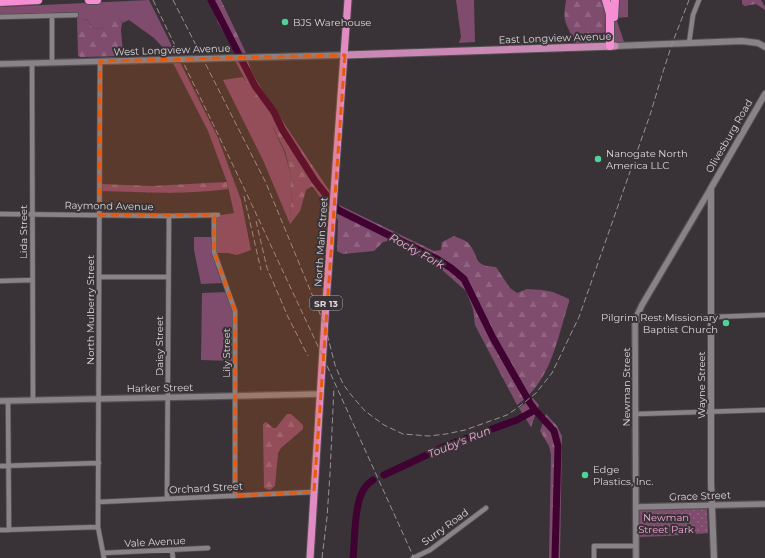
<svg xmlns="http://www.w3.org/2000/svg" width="765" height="558" font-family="Montserrat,sans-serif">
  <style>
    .green { fill: #7f4c6e }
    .forest { fill: url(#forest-firs) }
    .park { fill: url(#park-dots) }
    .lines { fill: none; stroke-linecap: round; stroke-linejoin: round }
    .river { stroke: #3f0231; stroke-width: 7 }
    .minor-casing { stroke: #545052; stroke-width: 6 }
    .tertiary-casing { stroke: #545052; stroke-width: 8 }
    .secondary-casing { stroke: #545052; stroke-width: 8 }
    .primary-casing { stroke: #545052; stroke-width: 9 }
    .trunk-casing { stroke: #545052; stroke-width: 9 }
    .motorway-casing { stroke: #545052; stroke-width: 10 }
    .minor { stroke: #898286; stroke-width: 4.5 }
    .tertiary { stroke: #898286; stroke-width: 5.5 }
    .secondary { stroke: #898286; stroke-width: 6 }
    .primary { stroke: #ca89b4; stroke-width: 7 }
    .trunk { stroke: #e08cc3; stroke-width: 7 }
    .motorway { stroke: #f58ed2; stroke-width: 8 }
    .rail { stroke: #969194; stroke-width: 1; stroke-dasharray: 6 3; stroke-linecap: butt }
    .marked { fill: #e8590c; fill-opacity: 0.2; stroke: #e8590c; stroke-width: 3; stroke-dasharray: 8 5; stroke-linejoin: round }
    .poi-dot { fill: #4fd399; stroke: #393337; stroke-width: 1.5 }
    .labels { text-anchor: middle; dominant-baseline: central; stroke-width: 4; stroke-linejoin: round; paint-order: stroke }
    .shield { fill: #393337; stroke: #aaa6a8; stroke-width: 1 }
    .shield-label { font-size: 9px; font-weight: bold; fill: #dbd7d9 }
    .poi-label { font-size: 10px; fill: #dbd7d9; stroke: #393337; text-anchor: start }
    .street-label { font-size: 10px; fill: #dbd7d9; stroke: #393337 }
    .park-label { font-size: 10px; fill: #f5a9da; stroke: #393337 }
    .water-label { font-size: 11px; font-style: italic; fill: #f9adde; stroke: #393337 }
  </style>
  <defs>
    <pattern id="forest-firs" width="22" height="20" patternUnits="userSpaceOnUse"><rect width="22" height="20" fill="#7f4c6e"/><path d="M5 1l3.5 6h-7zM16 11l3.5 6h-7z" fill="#916582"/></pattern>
    <pattern id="park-dots" width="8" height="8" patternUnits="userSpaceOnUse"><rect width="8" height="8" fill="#7f4c6e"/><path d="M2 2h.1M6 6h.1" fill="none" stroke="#916582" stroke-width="1.8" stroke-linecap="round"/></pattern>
  </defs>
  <rect width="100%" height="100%" fill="#393337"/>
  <path class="green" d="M149,0L176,54H169L154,38L129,20L122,23L119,19L104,27L101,29L93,28C89,21 86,17 77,19V12L0,15V7Z
    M456,0H474L475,42L459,43L461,37Z
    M603,0H628V17L616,18L624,42L573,44V38C582,39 597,40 605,35Z
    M179,60L218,138L241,200L251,250L237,255L228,253H216L215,216L234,213L227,182L208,131L172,61Z
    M243,77L245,80L253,85L284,151L291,175L290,189L292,195L290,217L291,223L290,224L263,160L223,80Z
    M194,237H211L212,253L224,283L201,284L194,250Z
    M227,292L234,314V361L201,360L202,293Z"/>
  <path class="forest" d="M210,0H221L246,53H234L231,44L218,23Z
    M566,0H603L605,35C597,40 582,39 573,38C564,20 563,20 566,0Z
    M742,0H761L765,7V10L756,4L745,6L742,4Z
    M82,18L88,21L93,28L101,29L104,27V22L110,18L119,19L122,23L121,30L123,53L120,56L81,57L78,56L77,19Z
    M234,59H248C249,71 262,89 269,100C289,131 310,162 331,193L329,209L312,186L306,190L300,211L291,223L290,217L292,195L290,189L291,175L285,151L274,129L253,96L252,92L254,89L253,85L247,83Z
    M227,182L228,189C186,195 143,192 101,191V184L152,186Z
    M337,204L434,251L441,250L442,242L454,236C458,238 466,240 469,244C480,257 472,266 496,267L510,288L517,293L527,289L542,290L553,292L569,299V302C557,339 551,382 517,405L475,325L473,309L466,291L441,269L410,250L393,242L388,241L383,242L374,251L343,254L337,251L338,220L336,217Z
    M533,398L539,405L531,427L519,408Z
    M287,414H291L303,425V429L281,448L278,453L275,486L270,490L264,488L263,424L266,422L273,428H276Z
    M546,414L557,426L562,436L560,558H549L551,455L549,446L540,431Z"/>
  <path class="park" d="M707,508L708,533L667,536L639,537L638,510Z"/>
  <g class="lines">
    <path class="river" d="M211,0L255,86L274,112L282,129L315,181L338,210L437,259L451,268L464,279L493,338L530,403L535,410L554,431L558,446L555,558
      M384,475L448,445L517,420L535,410
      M353,558C355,540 354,504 364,489C366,485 369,483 373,480"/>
    <g class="minor-casing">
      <path id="minor" d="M52,16V63
        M0,17L76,15
        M689,43L693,15L699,0
        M100,61L98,527L104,558
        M32,63L33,400
        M0,214L169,216L218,215
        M214,215V252L235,311V496
        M99,277H168
        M0,281L32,280
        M635,320L765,315
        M8,401L9,530
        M636,414L765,410
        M0,466L99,463
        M167,499L169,216
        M98,502L314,492
        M0,530L98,527
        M172,550L173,558
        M103,553L208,548
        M413,558L430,550L486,508
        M594,558V546H636"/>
    </g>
    <g class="tertiary-casing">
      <path id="tertiary" d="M0,64L345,55
        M0,401L320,394
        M636,507L765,504
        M636,558L635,320L642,305L711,188"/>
    </g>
    <g class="secondary-casing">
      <path id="secondary" d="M615,46L742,41L758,43L765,47
        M714,558L711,482V188L765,94"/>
    </g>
    <g class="primary-casing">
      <path id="primary" d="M345,55L615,46"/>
    </g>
    <g class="trunk-casing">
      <path id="trunk" d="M310,558L326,302L348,0"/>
    </g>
    <g class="motorway-casing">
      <path id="motorway" d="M89,0H97
        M606,0L610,14V46
        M0,2L38,0
        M614,17L615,0"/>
    </g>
    <use href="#minor" class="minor"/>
    <use href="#tertiary" class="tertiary"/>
    <use href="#secondary" class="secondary"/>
    <use href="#primary" class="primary"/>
    <use href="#trunk" class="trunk"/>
    <use href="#motorway" class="motorway"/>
    <path class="rail" d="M153,0L244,188L323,357L414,558
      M173,0L266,183L325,326L335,365L343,384L352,396L365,411L384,425L403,434L429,436L446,434L465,430L507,415L520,406L536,393L552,373L579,317L651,112L662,75L672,44L689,0
      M244,196L261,270
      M256,221L267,268L288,317L308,356
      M322,558L327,517L330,474L334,387"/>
  </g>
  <path class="marked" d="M345,55L314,492L235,496V311L214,252V215H99L100,61Z"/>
  <g class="poi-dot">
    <circle cx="285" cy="22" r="4"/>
    <circle cx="598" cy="159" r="4"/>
    <circle cx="726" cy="323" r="4"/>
    <circle cx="585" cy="475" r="4"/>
  </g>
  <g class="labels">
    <rect class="shield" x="310" y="296" width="32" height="14" rx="3"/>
    <g class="shield-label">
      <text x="326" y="303">SR 13</text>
    </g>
    <g class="poi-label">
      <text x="293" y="22">BJS Warehouse</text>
      <text x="606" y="153">Nanogate North<tspan x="606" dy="12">America LLC</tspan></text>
      <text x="718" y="317" text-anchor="end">Pilgrim Rest Missionary<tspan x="718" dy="12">Baptist Church</tspan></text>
      <text x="593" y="469">Edge<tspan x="593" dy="12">Plastics, Inc.</tspan></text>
    </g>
    <g class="street-label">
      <text transform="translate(555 38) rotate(-2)">East Longview Avenue</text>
      <text transform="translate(172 50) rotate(-2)">West Longview Avenue</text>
      <text transform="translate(729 136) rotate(-60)">Olivesburg Road</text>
      <text transform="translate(109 206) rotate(1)">Raymond Avenue</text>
      <text transform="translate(23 232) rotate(-90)">Lida Street</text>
      <text transform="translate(321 242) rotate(-86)">North Main Street</text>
      <text transform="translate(90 310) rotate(-90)">North Mulberry Street</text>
      <text transform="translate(159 346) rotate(-90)">Daisy Street</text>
      <text transform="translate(226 353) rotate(-90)">Lily Street</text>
      <text transform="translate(701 385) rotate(-90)">Wayne Street</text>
      <text transform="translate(626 387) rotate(-90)">Newman Street</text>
      <text transform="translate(160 388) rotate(-1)">Harker Street</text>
      <text transform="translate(206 488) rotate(-3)">Orchard Street</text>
      <text transform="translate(700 496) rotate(-2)">Grace Street</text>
      <text transform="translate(445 527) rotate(-36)">Surry Road</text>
      <text transform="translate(155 542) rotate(-3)">Vale Avenue</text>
    </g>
    <g class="park-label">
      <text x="666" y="517">Newman<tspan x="666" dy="12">Street Park</tspan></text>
    </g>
    <g class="water-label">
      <text transform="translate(417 251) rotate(29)">Rocky Fork</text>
      <text transform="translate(459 442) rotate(-22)">Touby's Run</text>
    </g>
  </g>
</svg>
